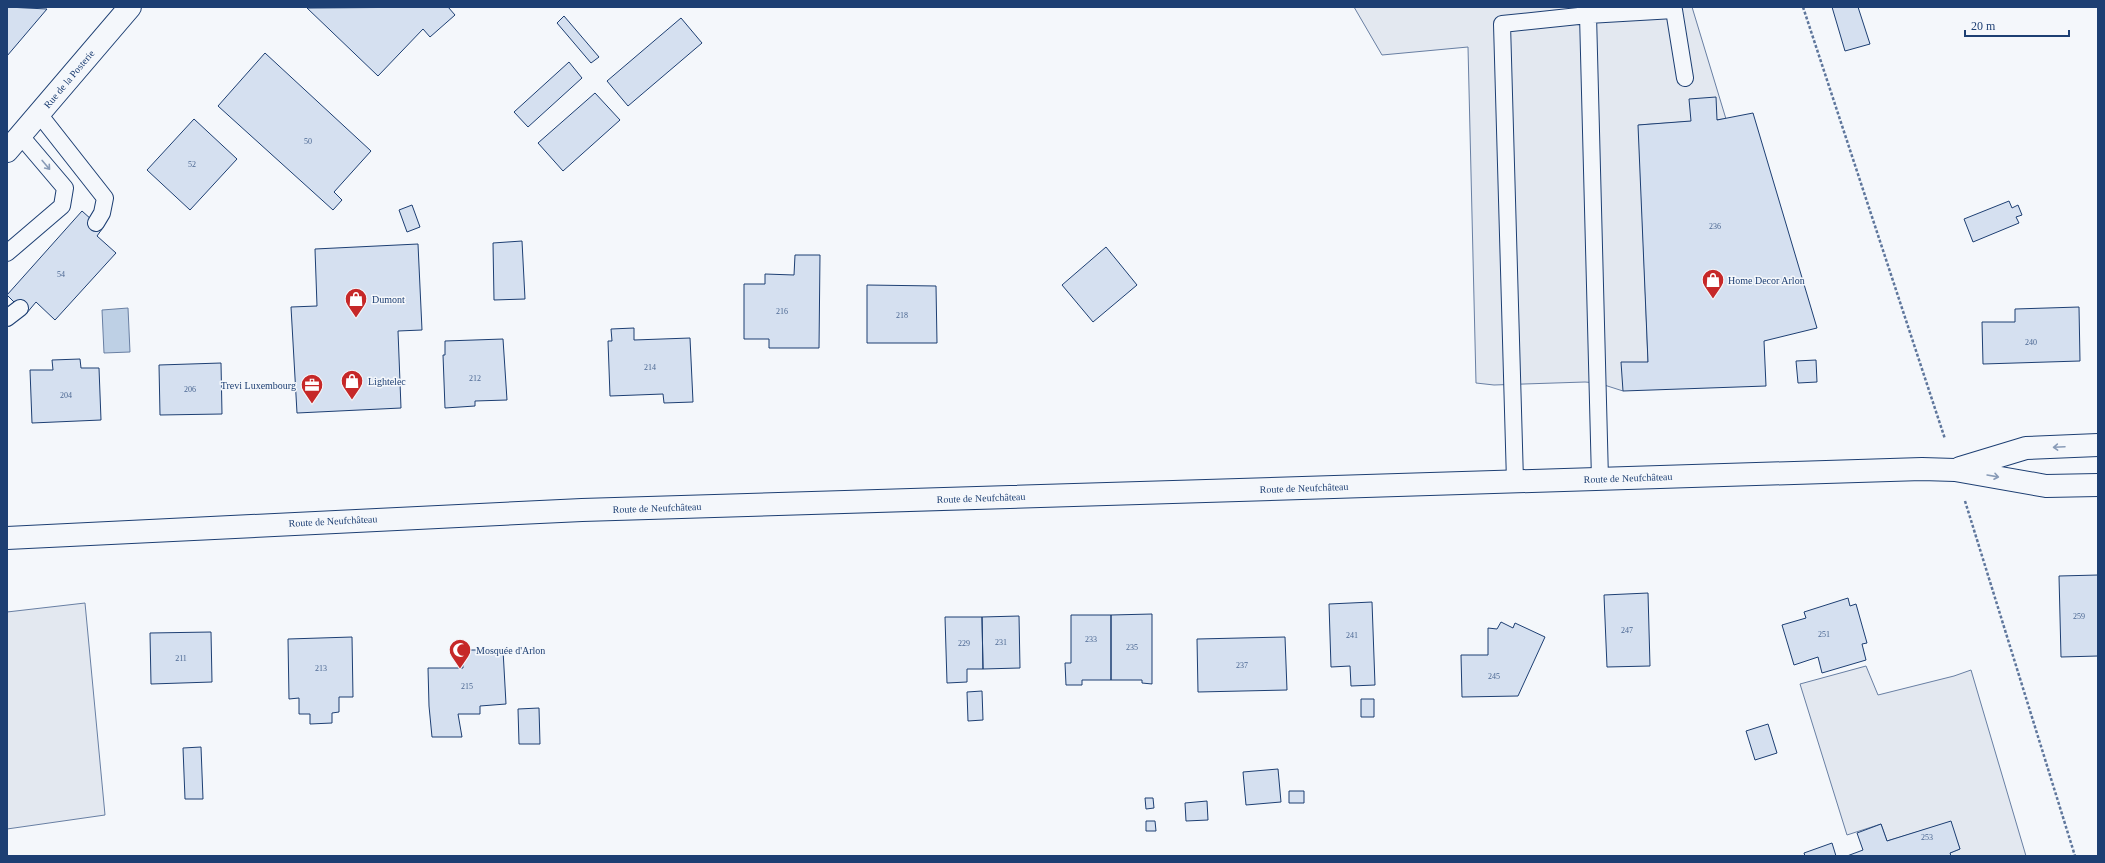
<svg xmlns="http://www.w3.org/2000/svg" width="2105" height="863" font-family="Georgia,serif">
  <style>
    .parking { fill: #e3e8f0; stroke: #687fa3 }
    .water { fill: #bed0e5; stroke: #687fa3 }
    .building { fill: #d5e0f0; stroke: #1d3f73 }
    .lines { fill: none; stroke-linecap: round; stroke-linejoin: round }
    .service-casing { stroke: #1d3f73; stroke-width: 18 }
    .primary-casing { stroke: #1d3f73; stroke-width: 24 }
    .path { stroke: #5e769c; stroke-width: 2.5; stroke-dasharray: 3 2; stroke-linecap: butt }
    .service { stroke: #f4f7fb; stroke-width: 16 }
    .primary { stroke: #f4f7fb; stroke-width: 22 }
    .oneway { stroke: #889bb7 }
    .labels { text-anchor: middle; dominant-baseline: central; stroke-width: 3; stroke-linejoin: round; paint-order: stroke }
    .number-label { font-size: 8px; fill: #4b6792 }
    .street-label { font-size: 10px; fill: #1d3f73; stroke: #f4f7fb }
    .poi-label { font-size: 10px; fill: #1d3f73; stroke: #f4f7fb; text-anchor: start }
  </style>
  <rect width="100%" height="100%" fill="#f4f7fb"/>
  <path class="parking" d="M1354,7H1692L1726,119L1639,125L1648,362L1623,391L1598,383L1585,382L1494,385L1476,383L1468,47L1382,55Z
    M85,603L105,815L7,829V612Z
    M1866,666L1878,695L1954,676L1971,670L2026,856H1951L1950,853L1960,849L1950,822L1887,841L1881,824L1847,835L1800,684Z"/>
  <path class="water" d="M128,308L130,352L104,353L102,310Z"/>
  <path class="building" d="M7,7L47,9L7,56Z
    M448,7L455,15L430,37L423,29L378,76L307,8Z
    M1832,7H1858L1870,44L1845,51Z
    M564,16L599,57L591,63L557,23Z
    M681,18L702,43L628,106L607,81Z
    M265,53L371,151L334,192L342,200L333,210L218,106Z
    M569,62L582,78L528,127L514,112Z
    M595,93L620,120L563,171L538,143Z
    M1716,97L1717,120L1753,113L1817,328L1764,341L1766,386L1623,391L1621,362H1648L1638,125L1691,121L1689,99Z
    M194,119L237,159L190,210L147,170Z
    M2009,201L2012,208L2018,205L2022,215L2016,217L2019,223L1973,242L1964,219Z
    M412,205L420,227L407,232L399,210Z
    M82,211L102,229L97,236L116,253L55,320L36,302L26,314L7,295Z
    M522,241L525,299L494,300L493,243Z
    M418,244L422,330L398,331L401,408L297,413L291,307L317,306L315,249Z
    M1106,247L1137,285L1093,322L1062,285Z
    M795,255H820L819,348H769V339H744V284H765V274L794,275Z
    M867,285L936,286L937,343H867Z
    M2079,307L2080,361L1983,364L1982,322H2015V309Z
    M634,328V340L690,338L693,402L664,403L663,394L610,396L608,341H612L611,329Z
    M503,339L507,400L475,401V406L445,408L443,355H445V341Z
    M80,359L81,368H99L101,420L32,423L30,370H53L52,360Z
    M1816,360L1817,382L1798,383L1796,361Z
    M221,363L222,414L160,415L159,365Z
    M2098,575V656L2061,657L2059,576Z
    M1648,593L1650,666L1607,667L1604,595Z
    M1848,598L1850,606L1856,604L1867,643L1862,644L1866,660L1822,673L1818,657L1794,665L1782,625L1806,618L1804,612Z
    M1372,602L1375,685L1351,686L1350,666L1331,667L1329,604Z
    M1152,614V684L1142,683V680H1111V615Z
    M1071,615H1111V680H1082V685H1066L1065,663H1071Z
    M1019,616L1020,668L983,669L982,617Z
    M945,617H982L983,669H967V682L947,683Z
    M1501,622L1513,628L1515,623L1545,637L1518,696L1462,697L1461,655H1488V628L1497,629Z
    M211,632L212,682L151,684L150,633Z
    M352,637L353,697H339V712L332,713V723L310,724V714H299V698L289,699L288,639Z
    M1285,637L1287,690L1198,692L1197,639Z
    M462,650H503L506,704L480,706V714H458L462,737H432L429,706L428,668H463Z
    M982,691L983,720L968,721L967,692Z
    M1361,699H1374V717H1361Z
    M539,708L540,744H519L518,709Z
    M1768,724L1777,753L1755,760L1746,731Z
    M201,747L203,799H185L183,748Z
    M1278,769L1281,802L1246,805L1243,772Z
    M1289,791H1304V803H1289Z
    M1145,798H1153L1154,808L1146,809Z
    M1207,801L1208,820L1186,821L1185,803Z
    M1146,821H1155L1156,831H1146Z
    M1951,821L1960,849L1950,853L1951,856H1847L1863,850L1857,833L1881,824L1887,841Z
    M1832,843L1836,856H1805L1804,853Z"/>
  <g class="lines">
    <g class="service-casing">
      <path id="service" d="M1588,15L1674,10L1685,78
        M39,114L105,198L102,213L96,223
        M7,253L62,206L65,188L20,135
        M7,318L20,308
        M1515,481L1502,24L1588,15L1600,479"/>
    </g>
    <g class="primary-casing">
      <path id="primary" d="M7,151L130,7
        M1960,468L2026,448L2098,445
        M7,538L582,510L1922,469L1955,470L2046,486L2098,485"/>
    </g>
    <path class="path" d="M1803,7L1945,439
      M1965,501L2075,856"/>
    <use href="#service" class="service"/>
    <use href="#primary" class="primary"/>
  </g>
  <defs><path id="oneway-shaft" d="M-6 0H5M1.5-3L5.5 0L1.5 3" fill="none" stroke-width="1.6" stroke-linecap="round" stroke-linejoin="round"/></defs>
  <g class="oneway">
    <use href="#oneway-shaft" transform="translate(46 165) rotate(50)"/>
    <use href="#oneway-shaft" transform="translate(2059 447) rotate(177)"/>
    <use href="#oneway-shaft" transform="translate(1993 476) rotate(10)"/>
  </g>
  <defs>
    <g id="shop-pin" transform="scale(1.15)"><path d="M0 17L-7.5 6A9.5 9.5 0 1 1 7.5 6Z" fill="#c62828" stroke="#f4f7fb"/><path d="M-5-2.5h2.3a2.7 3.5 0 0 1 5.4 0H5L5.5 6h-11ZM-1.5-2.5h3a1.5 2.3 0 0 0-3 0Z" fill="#fff"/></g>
    <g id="office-pin" transform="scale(1.15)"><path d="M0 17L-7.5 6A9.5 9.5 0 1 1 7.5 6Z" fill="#c62828" stroke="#f4f7fb"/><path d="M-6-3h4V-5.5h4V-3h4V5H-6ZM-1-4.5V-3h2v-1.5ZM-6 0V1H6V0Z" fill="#fff"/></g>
    <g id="mosque-pin" transform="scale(1.15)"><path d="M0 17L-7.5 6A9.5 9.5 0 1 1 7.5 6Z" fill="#c62828" stroke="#f4f7fb"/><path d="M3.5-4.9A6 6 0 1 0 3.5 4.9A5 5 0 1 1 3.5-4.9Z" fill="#fff"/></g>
  </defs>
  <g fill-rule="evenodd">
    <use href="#shop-pin" x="1713" y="280"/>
    <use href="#shop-pin" x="356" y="299"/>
    <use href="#shop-pin" x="352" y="381"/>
    <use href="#office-pin" x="312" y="385"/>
    <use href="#mosque-pin" x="460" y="650"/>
  </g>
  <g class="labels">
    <g class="number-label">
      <text x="308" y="141">50</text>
      <text x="192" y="164">52</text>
      <text x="1715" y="226">236</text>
      <text x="61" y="274">54</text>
      <text x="782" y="311">216</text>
      <text x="902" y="315">218</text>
      <text x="2031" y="342">240</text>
      <text x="650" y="367">214</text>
      <text x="475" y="378">212</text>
      <text x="190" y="389">206</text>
      <text x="66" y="395">204</text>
      <text x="2079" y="616">259</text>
      <text x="1627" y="630">247</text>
      <text x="1824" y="634">251</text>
      <text x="1352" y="635">241</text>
      <text x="1091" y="639">233</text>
      <text x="1001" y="642">231</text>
      <text x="964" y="643">229</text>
      <text x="1132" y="647">235</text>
      <text x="181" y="658">211</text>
      <text x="1242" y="665">237</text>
      <text x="321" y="668">213</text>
      <text x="1494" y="676">245</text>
      <text x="467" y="686">215</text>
      <text x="1927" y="837">253</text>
    </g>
    <g class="street-label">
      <text transform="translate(69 79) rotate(-50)">Rue de la Posterie</text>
      <text transform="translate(1628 478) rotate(-2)">Route de Neufchâteau</text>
      <text transform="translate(1304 488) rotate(-2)">Route de Neufchâteau</text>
      <text transform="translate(981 498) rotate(-2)">Route de Neufchâteau</text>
      <text transform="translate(657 508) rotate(-2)">Route de Neufchâteau</text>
      <text transform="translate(333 521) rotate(-3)">Route de Neufchâteau</text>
    </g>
    <g class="poi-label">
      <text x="1728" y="280">Home Decor Arlon</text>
      <text x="372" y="299">Dumont</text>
      <text x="368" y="381">Lightelec</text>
      <text x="296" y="385" text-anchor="end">Trevi Luxembourg</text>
      <text x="476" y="650">Mosquée d'Arlon</text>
    </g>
  </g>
  <rect width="2105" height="863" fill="none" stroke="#1d3f73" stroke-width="16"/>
  <path d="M1965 30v6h104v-6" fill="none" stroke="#1d3f73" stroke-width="2"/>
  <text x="1971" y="30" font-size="12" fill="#1d3f73" stroke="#f4f7fb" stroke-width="3" paint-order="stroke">20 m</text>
</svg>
